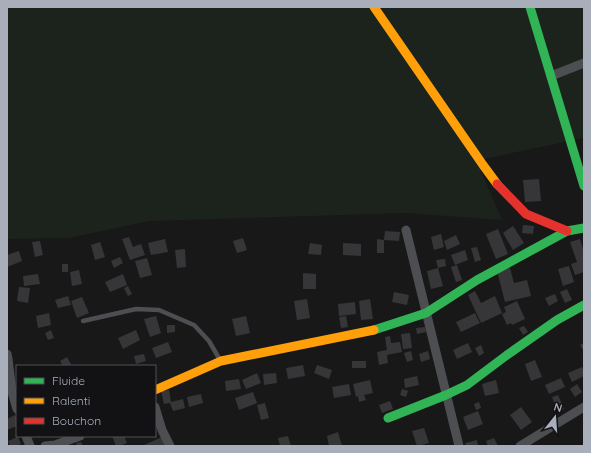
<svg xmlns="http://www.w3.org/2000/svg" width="591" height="453" font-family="Quicksand,sans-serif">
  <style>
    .green { fill: #1c231d }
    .building { fill: #363638 }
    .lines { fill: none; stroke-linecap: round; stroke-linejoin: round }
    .lane { stroke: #4c4e52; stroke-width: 4.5 }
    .street { stroke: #4c4e52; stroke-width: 9 }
    .fast { stroke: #30b455; stroke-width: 9 }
    .slow { stroke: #ff9f0a; stroke-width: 9 }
    .jam { stroke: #e5322d; stroke-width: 9 }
  </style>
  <rect width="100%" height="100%" fill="#181819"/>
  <path class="green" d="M7,7H584V138L483,159L477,162L502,220L405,213L149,221L69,238L7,239Z"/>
  <path class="building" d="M539,179L541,201L525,202L523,180Z
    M523,225L534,226L533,234L522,233Z
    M513,226L524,243L513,250L503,233Z
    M498,229L508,254L496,259L486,234Z
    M385,231L400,232L399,241L384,240Z
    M441,234L444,247L434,250L431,237Z
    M456,235L460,244L447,250L444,241Z
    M129,237L133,247L141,244L145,255L130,260L122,239Z
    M243,238L247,250L237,253L233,241Z
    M165,239L168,252L151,255L148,243Z
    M377,239L384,240V253H377Z
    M580,239L584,252V272L575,275L571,264L577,262L570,242Z
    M40,241L43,255L35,257L32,242Z
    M100,242L105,257L95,260L91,245Z
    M310,243L322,245L321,255L308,254Z
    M343,243L361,244V256L343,255Z
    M477,247L481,260L475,262L471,248Z
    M185,249L186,267L177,268L175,250Z
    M465,250L468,260L455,265L451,255Z
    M19,251L22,261L7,267V255Z
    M120,257L123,263L114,268L111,261Z
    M147,258L152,275L140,278L135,261Z
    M445,259L446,266L438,268L436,260Z
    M62,264H68V272H62Z
    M457,265L462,280L456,282L451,267Z
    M569,266L574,282L563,286L558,269Z
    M438,268L443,286L431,289L427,271Z
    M510,268L514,283L527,280L531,296L505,302L497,271Z
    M79,270L82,284L72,286L70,272Z
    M303,273L316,274V289H303Z
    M38,274L40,284L24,286L23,276Z
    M123,274L127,285L110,292L105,282Z
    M128,286L132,294L128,296L124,288Z
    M19,287L30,288L28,303L17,301Z
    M567,289L572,300L565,303L560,292Z
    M475,291L481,303L495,296L502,313L481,323L468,295Z
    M394,292L409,295L407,305L392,302Z
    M555,294L558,301L549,306L545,298Z
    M68,296L71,305L58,308L55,300Z
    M82,297L89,313L77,318L71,301Z
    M307,299L310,318L297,320L294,301Z
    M370,299L373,319L361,320L359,301Z
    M517,301L525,319L512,325L511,323L507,325L502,314L506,312L504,307Z
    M355,302L356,314L339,316L338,304Z
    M49,313L51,325L38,328L36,316Z
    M475,313L480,323L461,332L456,322Z
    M156,316L161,333L150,337L144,319Z
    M246,316L250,333L236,336L232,319Z
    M346,316L348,327L341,328L339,317Z
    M167,325H175V332L167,333Z
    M524,326L528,332L523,335L519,328Z
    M425,327L426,332L417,334L416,328Z
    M51,330L54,338L48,340L45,333Z
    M136,330L140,340L123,349L118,338Z
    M410,333L412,348L403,349L401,334Z
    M390,336L391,343L400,342L402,352L387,355L388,363L379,365L377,352L387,350L385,337Z
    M168,342L172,352L156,358L152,348Z
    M468,343L472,352L457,359L453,350Z
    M584,343V352L580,345Z
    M481,345L484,353L479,356L475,348Z
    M411,351L413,360L407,362L404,353Z
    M428,351L430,359L421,362L419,354Z
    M144,354L146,361L136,364L134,356Z
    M67,357L71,364L69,366H63L60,361Z
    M535,360L542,377L531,381L525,364Z
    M352,361H366V368H352Z
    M303,365L305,376L288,379L286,368Z
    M317,365L332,370L329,379L314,373Z
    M582,367L584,371V376L572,382L568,373Z
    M257,373L261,383L246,389L242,380Z
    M276,373L277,383L264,385L263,374Z
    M417,376L419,385L405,388L404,379Z
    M561,378L565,387L549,394L545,385Z
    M239,379L241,389L226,391L225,381Z
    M370,380L373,393L364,395L366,400L359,402L358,396L356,397L353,384Z
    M496,380L499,393L485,396L482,384Z
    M349,384L351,395L334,398L332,387Z
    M577,384L582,392L575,397L570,389Z
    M402,389L408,391L406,397L400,395Z
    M169,390L171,402L183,399L185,408L173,411L170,403L164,404L161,391Z
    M253,392L257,403L239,410L235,398Z
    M201,394L203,403L189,407L187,397Z
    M558,395L564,409L558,412L552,397Z
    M390,401L393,409L382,413L379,405Z
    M479,402L481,408L476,410L474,404Z
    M265,403L269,418L261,420L257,405Z
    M521,407L532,422L521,430L510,415Z
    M478,411L483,424L468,430L463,417Z
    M15,415L17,419V426L7,430V419Z
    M424,428L429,443L417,446L412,431Z
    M338,432L342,446H329L327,436Z
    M112,436H124L127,443L120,446H116Z
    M288,436L291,446H280L278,438Z
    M18,437L21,444L16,446H10L8,441Z
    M162,437L166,446H142Z
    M494,438L498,446H488L486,441Z
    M477,440L478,446H466L465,443Z
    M81,442L83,446H77L76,443Z"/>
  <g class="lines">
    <path class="lane" d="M83,321L136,309L159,310L194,325L209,341L220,360"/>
    <path class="street" d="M551,76L584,63
      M406,230L459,446
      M7,354L8,359L12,392L17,409
      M155,407L162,430L170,446
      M26,436L30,446
      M45,446L55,445L80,436
      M520,446L584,407"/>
    <path class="fast" d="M530,7L584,186
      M374,330L426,313L477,280L567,231L584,228
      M388,418L446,395L467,385L507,355L557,320L584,305"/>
    <path class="slow" d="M374,7L483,165L497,184
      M155,390L221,361L374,330"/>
    <path class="jam" d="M497,184L526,214L567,231"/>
  </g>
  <rect width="591" height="453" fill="none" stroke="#a8afbb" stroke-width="16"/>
  <rect x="16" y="365" width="140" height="72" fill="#121215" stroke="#4e5157"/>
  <rect x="24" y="378" width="20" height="6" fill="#30b455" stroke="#4e5157"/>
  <text x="52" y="385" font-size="12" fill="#a8afbb">Fluide</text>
  <rect x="24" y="398" width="20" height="6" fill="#ff9f0a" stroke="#4e5157"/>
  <text x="52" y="405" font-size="12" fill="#a8afbb">Ralenti</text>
  <rect x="24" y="418" width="20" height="6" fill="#e5322d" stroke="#4e5157"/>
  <text x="52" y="425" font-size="12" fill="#a8afbb">Bouchon</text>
  <g transform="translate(555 417) rotate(17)" stroke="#121215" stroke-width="3" paint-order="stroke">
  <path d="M0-3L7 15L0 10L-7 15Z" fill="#a8afbb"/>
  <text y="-6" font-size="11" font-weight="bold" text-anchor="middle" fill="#a8afbb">N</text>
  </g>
</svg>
